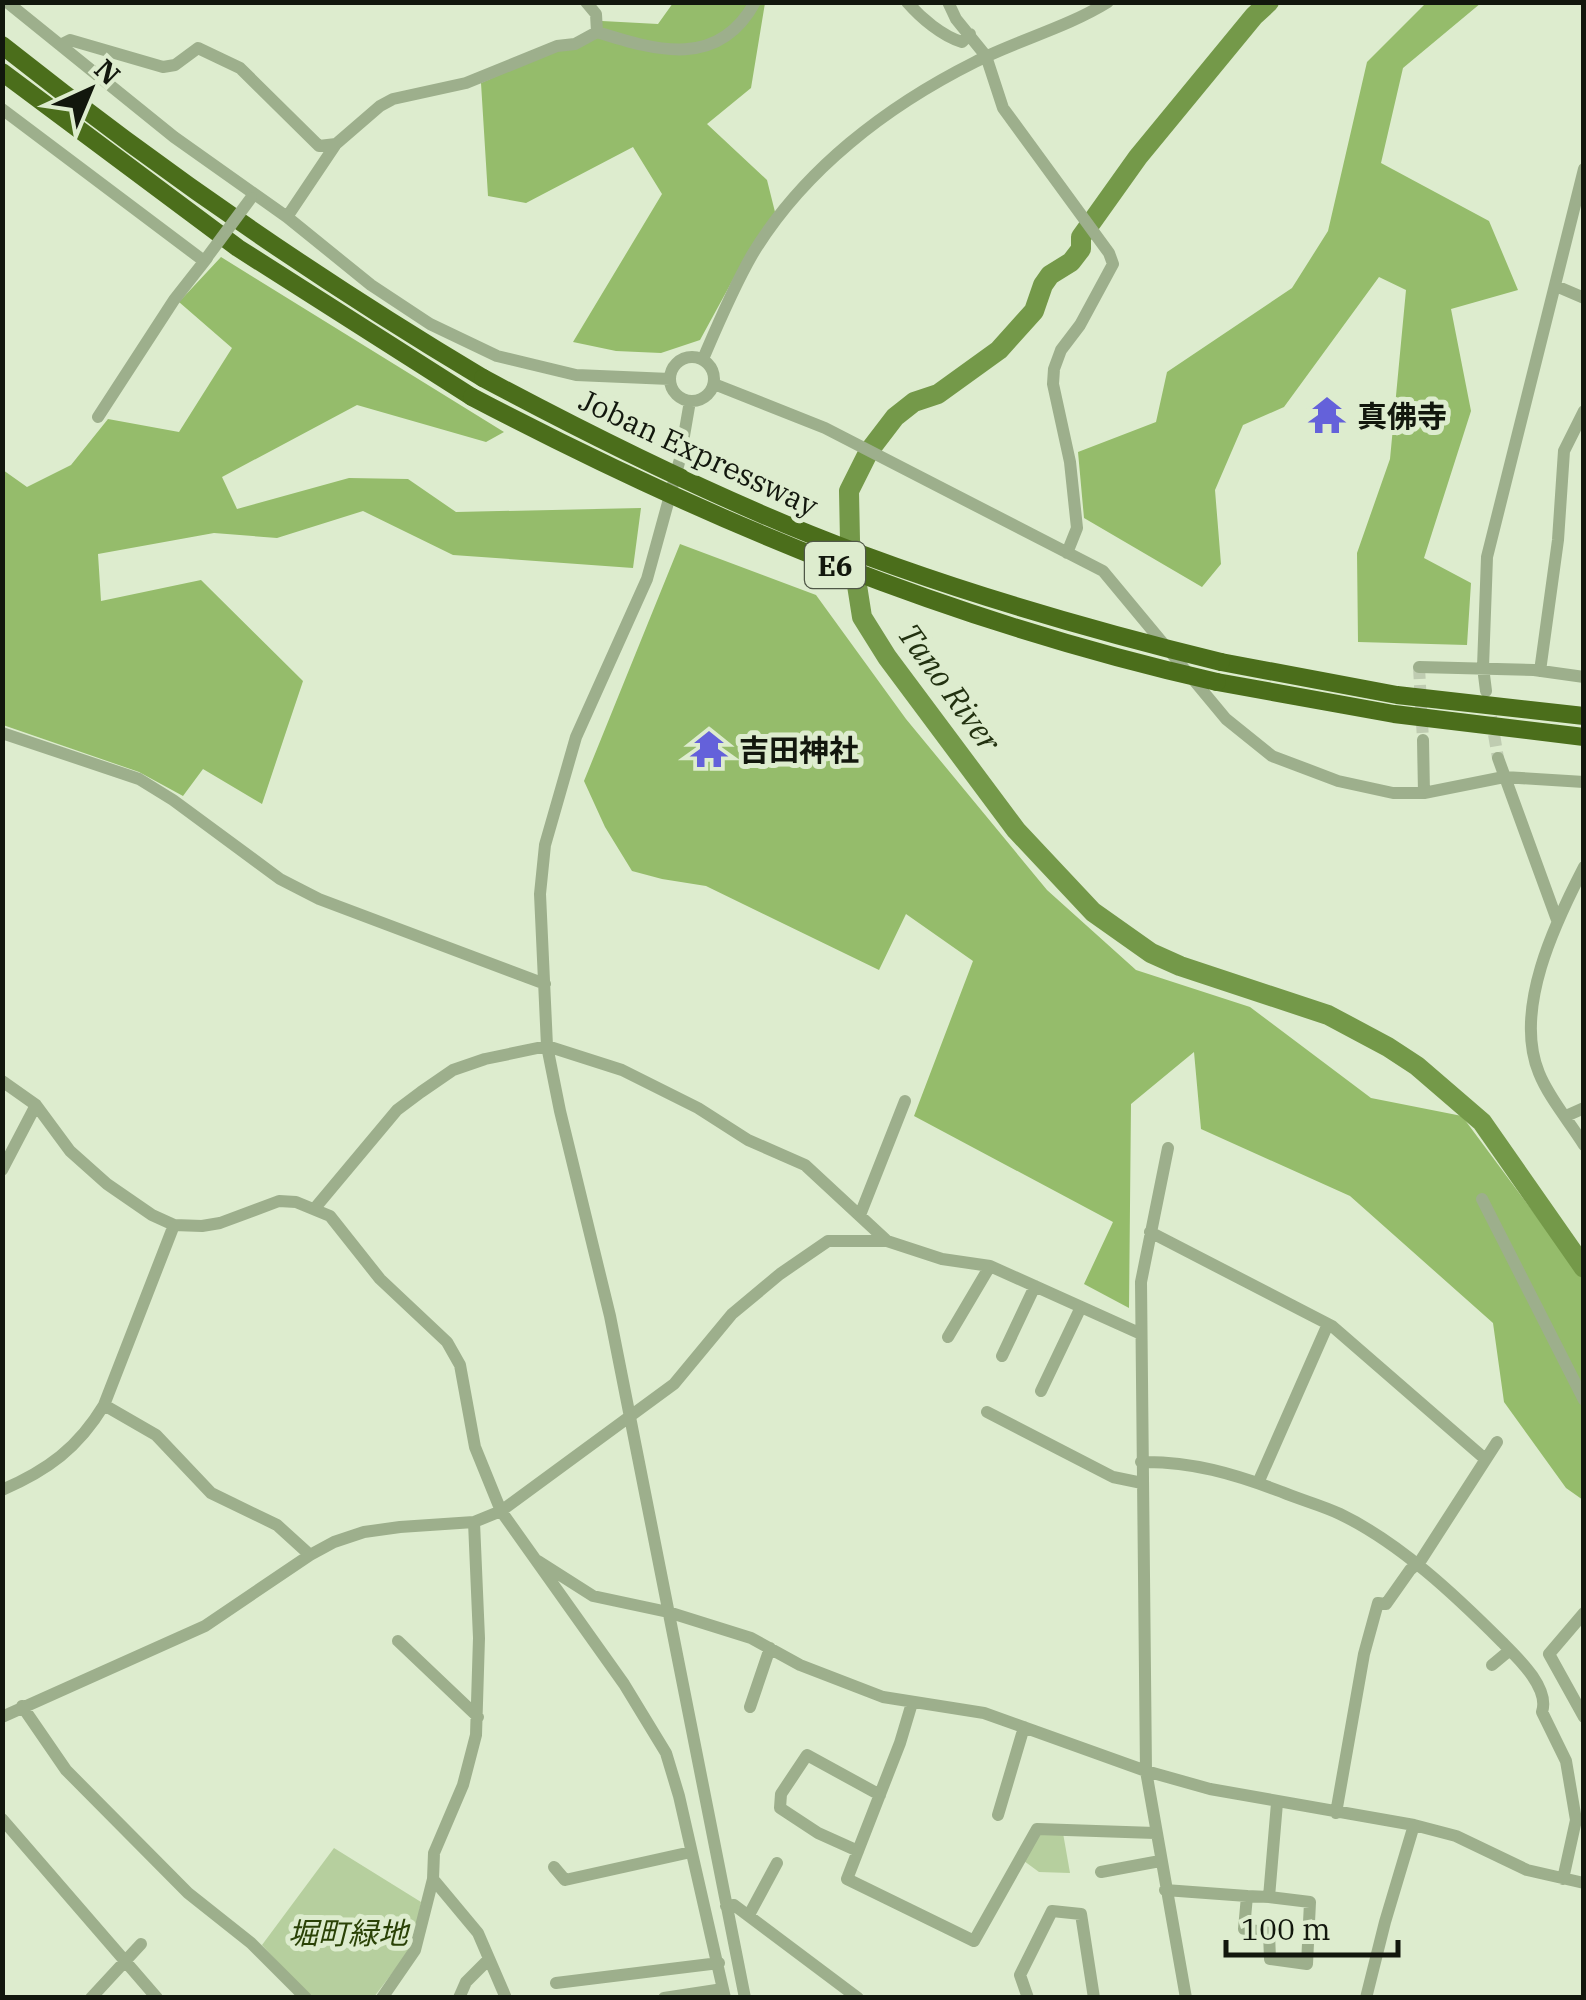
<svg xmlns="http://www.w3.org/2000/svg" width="1586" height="2000" font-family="'IBM Plex Serif','Noto Sans JP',serif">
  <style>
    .green { fill: #b6cf9e }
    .forest { fill: #95bc6b }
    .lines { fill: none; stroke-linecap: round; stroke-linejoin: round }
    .river { stroke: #749949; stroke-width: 20 }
    .minor-tunnel { stroke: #bfccb1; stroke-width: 12; stroke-dasharray: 12 6; stroke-linecap: butt }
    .minor { stroke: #9daf8c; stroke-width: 12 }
    .highway { stroke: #4b6e1b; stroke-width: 18 }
    .minor-bridge { stroke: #9daf8c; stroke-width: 12 }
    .highway-bridge { stroke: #4b6e1b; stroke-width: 18 }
    .labels { text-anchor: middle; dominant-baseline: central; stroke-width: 10; stroke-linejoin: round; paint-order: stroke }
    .shield { fill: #ddecce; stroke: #4f5747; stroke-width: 2.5 }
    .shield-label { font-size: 28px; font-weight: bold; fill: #12170d }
    .poi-label { font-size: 30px; font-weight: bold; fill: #12170d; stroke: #ddecce; text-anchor: start }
    .street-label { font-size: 30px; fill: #12170d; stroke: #ddecce }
    .park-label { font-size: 30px; font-style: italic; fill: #2a4206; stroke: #ddecce }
    .water-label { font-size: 32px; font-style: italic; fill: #223110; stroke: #ddecce }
  </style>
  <rect width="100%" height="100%" fill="#ddecce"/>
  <path class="green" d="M1040,1833H1063L1070,1873L1039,1872L1024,1861Z
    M334,1848L421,1902L412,1947L374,1997H310L262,1945Z"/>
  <path class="forest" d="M673,3H765L751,88L707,124L767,180L775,212L748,252L700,340L661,353L616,351L573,342L662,194L633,147L526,203L488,196L481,83L556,50L577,48L602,21L658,24Z
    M1426,3H1481L1403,68L1381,163L1489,221L1518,290L1451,309L1471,411L1424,558L1471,583L1467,645L1358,642L1357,553L1390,459L1406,290L1379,277L1284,407L1243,425L1215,490L1221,564L1202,587L1084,518L1078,452L1156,422L1167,372L1292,288L1328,231L1367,62Z
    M221,257L504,432L486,442L357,405L222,477L237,509L349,478L408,479L456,512L641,508L633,568L453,555L363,511L277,538L214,533L98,554L101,601L201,580L303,681L262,804L203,769L183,796L139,772L3,725V470L27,487L71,465L108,419L179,432L232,348L179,302Z
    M680,544L816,595L906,719L1047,890L1136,970L1250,1007L1371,1098L1462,1116L1583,1279V1500L1566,1488L1504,1402L1493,1323L1350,1196L1201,1129L1194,1052L1131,1104L1129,1308L1084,1284L1113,1222L914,1116L973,961L906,914L879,970L706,886L662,879L632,871L605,827L584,781Z"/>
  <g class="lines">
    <path class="river" d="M1269,2L1254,16L1138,157L1081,237V249L1071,262L1050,275L1043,285L1034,311L999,350L938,394L914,402L895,417L869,451L849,491L850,541L862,617L887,657L1016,830L1093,912L1151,953L1180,966L1328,1015L1388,1047L1417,1066L1482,1122L1584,1268"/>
    <path class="minor-tunnel" d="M1419,667L1423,740
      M1488,699L1498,758"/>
    <path class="minor" d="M7,2L174,137L287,217L371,285L430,324L497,356L576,375L670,379
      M586,2L596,14L597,32
      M907,2C921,18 942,36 962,42L970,34
      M948,2L956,19L986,56L1003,108L1109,253L1113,264L1080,325L1061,350L1054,369L1053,384L1070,462L1077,528L1067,553
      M60,45L70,40L163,67L175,65L198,48L240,68L319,146L336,144
      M2,109L204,261
      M287,217L336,144L380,106L393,99L466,83L557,46L575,44L597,32C657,51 719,69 755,2
      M1556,286L1584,298
      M670 379a22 22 0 1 1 44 0a22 22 0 1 1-44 0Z
      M703,359C718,324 733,288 752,255C803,170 887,106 975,62C1018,40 1066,28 1108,2
      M714,384L825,428L1103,571L1226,719L1272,756L1338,781L1393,793H1424L1504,777L1584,782
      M690,401L680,459L647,579L576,737L545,845L540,894L547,1046L560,1111L610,1316L745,1998
      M98,417L174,300L207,258
      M1419,667L1534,670L1584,677
      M1540,671L1558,540L1564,451L1584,411
      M1486,691L1483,667L1487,557L1584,169
      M2,733L139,779L173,800L280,879L319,899L545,984
      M1423,740L1424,793
      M1498,758L1557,920
      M1584,867C1555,923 1513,1010 1539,1073C1549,1098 1569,1121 1584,1145
      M2,1081L36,1105L70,1151L107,1184L152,1215L174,1225L202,1226L220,1223L279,1201L296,1202L330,1216L380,1279L447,1342L460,1365L475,1447L501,1511L624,1684L666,1753L679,1796L725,1998
      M1566,1116L1584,1108
      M1168,1148L1141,1282L1146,1771L1186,1998
      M2,1170L36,1105
      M1482,1199L1584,1400
      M315,1208L397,1110L421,1092L453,1070L485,1059L547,1046L622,1070L698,1108L748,1140L805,1165L887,1241
      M860,1215L905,1101
      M1150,1232L1332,1326L1484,1458
      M948,1337L990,1266
      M1002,1356L1035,1286
      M1041,1391L1081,1307
      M104,1405L156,1435L211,1493L277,1525L310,1555
      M987,1412L1113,1477L1142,1483
      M1141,1462C1191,1461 1235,1474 1282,1492C1301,1500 1321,1505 1340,1514C1400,1543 1455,1595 1502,1642C1518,1658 1550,1688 1542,1712L1566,1761L1576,1820L1563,1879
      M1258,1483L1328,1324
      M2,1490C48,1470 78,1448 104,1405L174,1225
      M538,1561L593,1596L668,1612L751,1638L800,1665L883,1697L984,1713L1146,1771L1210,1789L1414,1825L1456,1836L1527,1870L1584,1883
      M1584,1613L1549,1654L1584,1717
      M398,1641L478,1717
      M1492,1665L1510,1650
      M912,1703L900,1743L847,1879L974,1941L1037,1829L1155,1833
      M22,1706L66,1770L188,1893L251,1943L306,1998
      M750,1707L770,1648
      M2,1717L205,1626L310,1555L334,1542L364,1532L400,1527L474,1522L501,1511L674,1384L732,1314L780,1274L828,1241H887L942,1259L990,1266L1139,1333
      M1336,1813L1364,1654L1378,1603L1386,1604L1410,1570L1421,1560L1497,1442
      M998,1815L1024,1727
      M2,1819L157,1998
      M858,1851L818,1833L780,1808L781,1794L807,1755L880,1795
      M554,1867L565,1880L691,1852
      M1101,1872L1160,1861
      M433,1879L478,1933L506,1998
      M1165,1890L1247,1896
      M1269,1897L1247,1896L1244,1929L1269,1933L1270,1959L1307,1964L1310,1902L1269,1897L1277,1803
      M726,1906L734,1905L858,1998
      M749,1915L777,1863
      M556,1983L719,1963
      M91,1998L141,1944
      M382,1998L415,1950L433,1879L434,1853L463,1785L476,1735L479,1638L474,1522
      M459,1998L466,1982L489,1959
      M664,1998L723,1989
      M1028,1998L1020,1975L1052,1911L1081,1914L1094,1998
      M1366,1998L1385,1922L1414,1825"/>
    <path class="highway" d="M2,45C158,169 312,276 483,378
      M2,72L238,248L472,397
      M1221,662L1397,695L1584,716
      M1217,682L1394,714L1584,737"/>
    <path class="minor-bridge" d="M208,256L251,198"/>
    <path class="highway-bridge" d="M483,378C582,431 682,481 785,524C926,583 1074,626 1221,662
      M472,397C710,522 955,623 1217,682"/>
  </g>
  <defs>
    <g id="temple-bare" transform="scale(3)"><path d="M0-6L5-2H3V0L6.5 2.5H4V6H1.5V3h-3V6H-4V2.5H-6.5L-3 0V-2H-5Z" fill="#6461da" stroke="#ddecce" stroke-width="2.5" paint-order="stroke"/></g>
  </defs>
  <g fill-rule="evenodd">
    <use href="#temple-bare" x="1327" y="415"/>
    <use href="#temple-bare" x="709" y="749"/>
  </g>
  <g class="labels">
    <rect class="shield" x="805" y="542" width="60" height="46" rx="8"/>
    <g class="shield-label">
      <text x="835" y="565">E6</text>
    </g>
    <g class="poi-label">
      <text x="1357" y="415">真佛寺</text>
      <text x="739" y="749">吉田神社</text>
    </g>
    <g class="street-label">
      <text transform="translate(699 452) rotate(25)">Joban Expressway</text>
    </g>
    <g class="park-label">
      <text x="348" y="1932">堀町緑地</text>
    </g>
    <g class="water-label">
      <text transform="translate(950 687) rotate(54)">Tano River</text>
    </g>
  </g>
  <rect width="1586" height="2000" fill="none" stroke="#12170d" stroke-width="10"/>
  <g transform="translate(90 90) rotate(44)" stroke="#ddecce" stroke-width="8" paint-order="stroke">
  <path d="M0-8L18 38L0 25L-18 38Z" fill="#12170d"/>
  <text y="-15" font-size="28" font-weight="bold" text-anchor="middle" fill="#12170d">N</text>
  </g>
  <path d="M1226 1940v15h172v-15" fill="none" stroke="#12170d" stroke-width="5"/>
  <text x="1241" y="1940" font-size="30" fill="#12170d" stroke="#ddecce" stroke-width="8" paint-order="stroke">100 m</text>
</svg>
